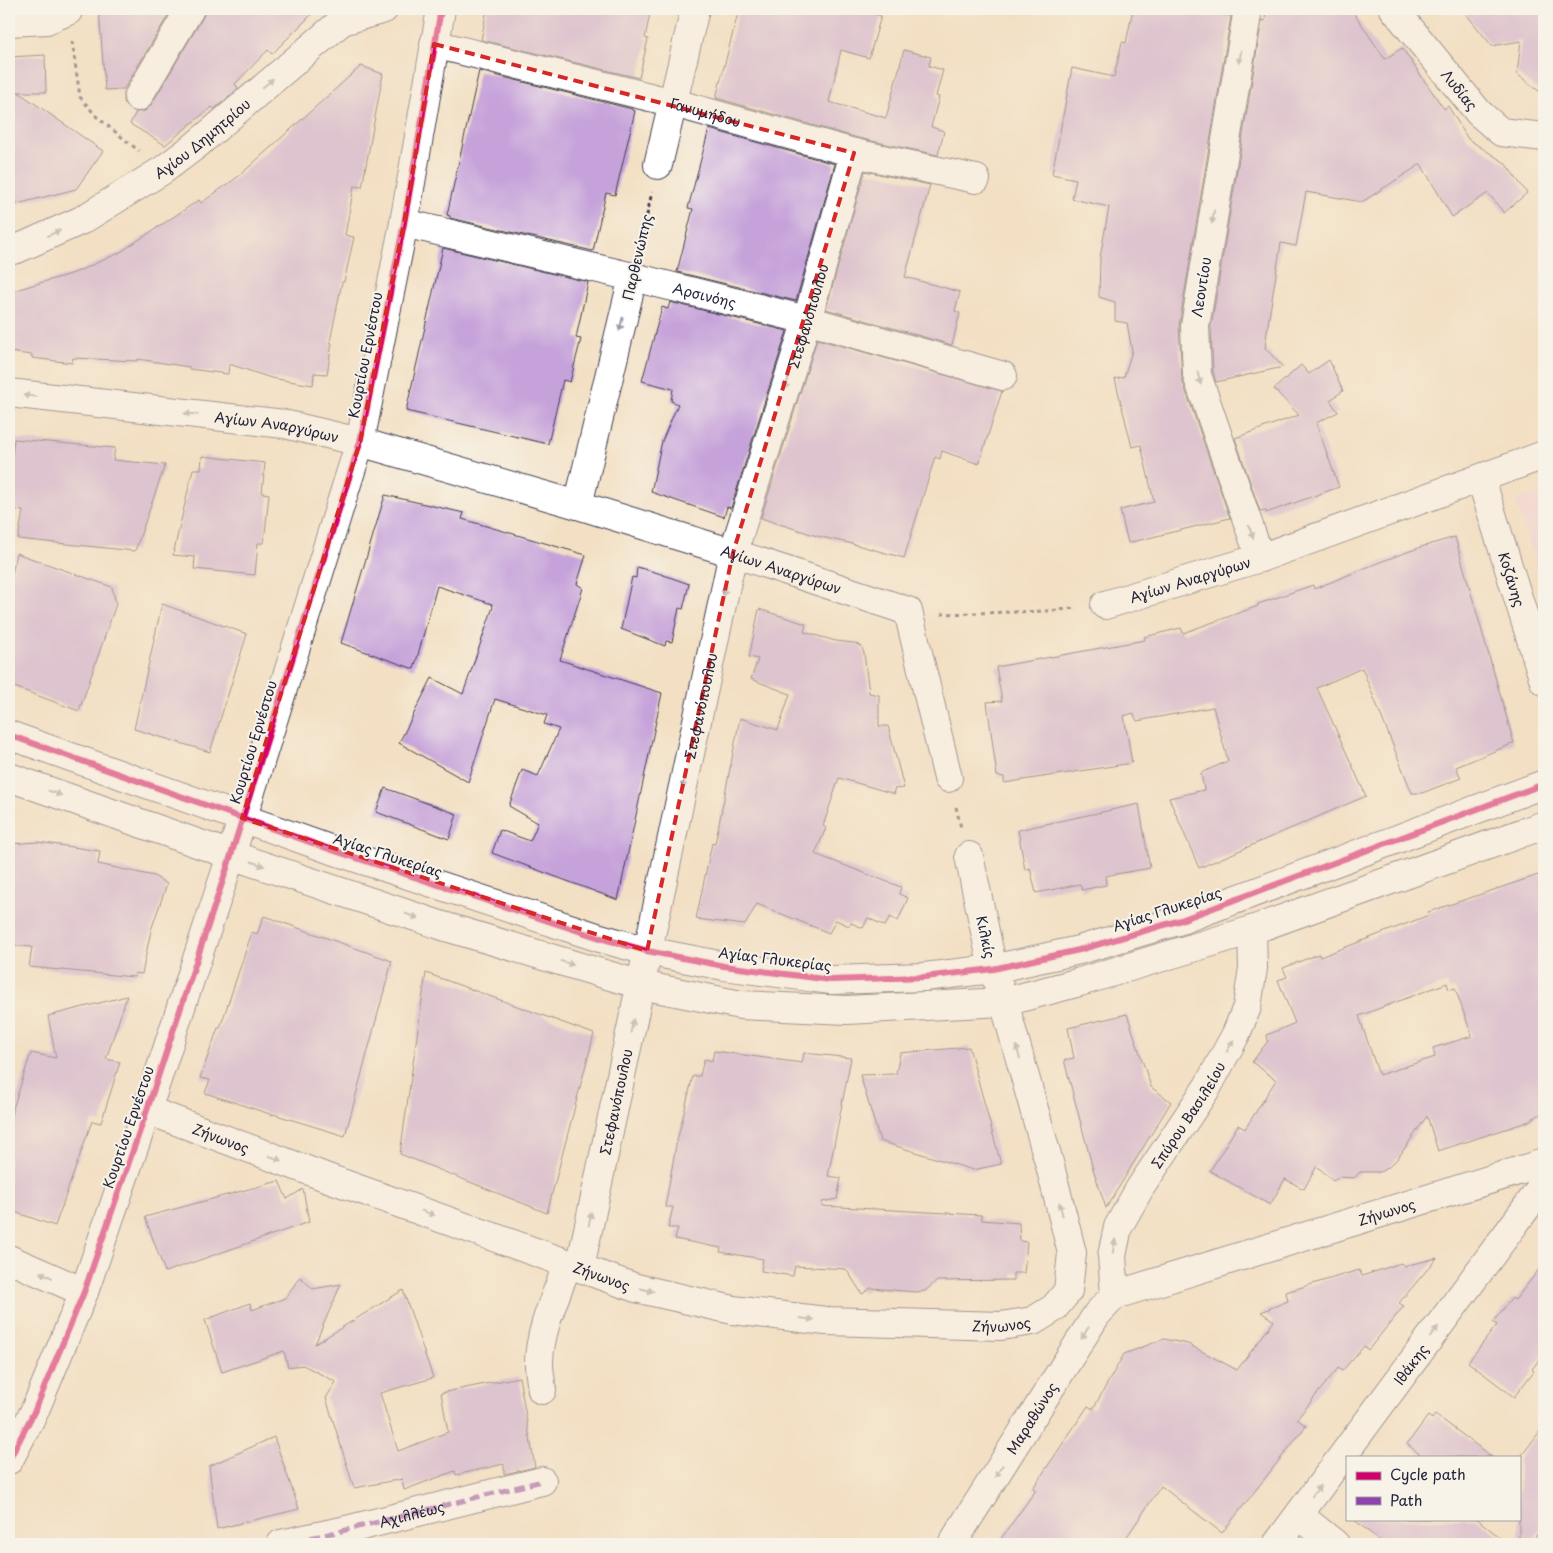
<svg xmlns="http://www.w3.org/2000/svg" width="1553" height="1553" font-family="'Playpen Sans',sans-serif">
  <style>
    .built { fill: #f2cfe0 }
    .building { fill: #c6a2da; fill-rule: evenodd }
    .lines { fill: none; stroke-linecap: round; stroke-linejoin: round }
    .minor-casing { stroke: #413e50; stroke-width: 30 }
    .path { stroke: #413e50; stroke-width: 3; stroke-dasharray: 4 4; stroke-linecap: butt }
    .minor { stroke: #fff; stroke-width: 28 }
    .quiet { stroke: #8e44ad; stroke-width: 5; stroke-dasharray: 10 5; stroke-linecap: butt }
    .cycleway-casing { stroke: #f7f3e8; stroke-width: 9 }
    .cycleway { stroke: #d6006c; stroke-width: 6 }
    .oneway { fill: #9c9ca7 }
    .marked { fill: none; stroke: #d62828; stroke-width: 4; stroke-dasharray: 10 6; stroke-linejoin: round }
    .labels { text-anchor: middle; dominant-baseline: central; stroke-width: 4; stroke-linejoin: round; paint-order: stroke }
    .street-label { font-size: 14px; fill: #22223b; stroke: #f7f3e8 }
  </style>
  <rect width="100%" height="100%" fill="#f7f3e8"/>
  <filter id="ink" filterUnits="userSpaceOnUse"><feTurbulence type="fractalNoise" baseFrequency=".02" numOctaves="2"/><feDisplacementMap in="SourceGraphic" scale="10" xChannelSelector="R" yChannelSelector="G"/><feConvolveMatrix kernelMatrix="1 2 1 2 8 2 1 2 1" color-interpolation-filters="sRGB"/></filter>
  <filter id="wash" filterUnits="userSpaceOnUse"><feTurbulence type="fractalNoise" baseFrequency=".0096" numOctaves="4" result="noise"/><feDisplacementMap in="SourceGraphic" scale="20" xChannelSelector="R" yChannelSelector="G"/><feGaussianBlur stdDeviation="1.12" result="paint"/><feColorMatrix in="noise" values="0 0 0 0 0 0 0 0 0 0 0 0 0 0 0 0 0 1.4 0 .05"/><feComposite in="paint" operator="in"/></filter>
  <g filter="url(#wash)">
    <rect width="100%" height="100%" fill="#f3e0c4"/>
    <path class="built" d="M1544,490V591L1516,501Z"/>
    <g id="blocks">
      <path class="building" d="M99,9H172L124,89L105,90Z
        M206,9H317L272,54L268,50L235,84L238,88L229,97L214,109L212,107L165,145L130,124L136,112L145,111L151,105L203,17Z
        M487,9H651L645,38L648,39L639,78L481,40Z
        M739,9H857L881,16L869,58L841,50L829,102L886,118L904,50L931,57L929,66L943,70L936,96L939,97L931,127L944,131L938,155L858,138L716,98Z
        M1133,9H1187L1231,16L1179,326L1182,380L1230,518L1128,543L1120,510L1154,502L1141,445L1132,447L1115,379L1124,377L1132,351L1127,323L1115,321V302L1099,297L1100,258L1109,207L1072,199L1076,179L1052,174L1072,68L1114,77L1122,42L1126,43Z
        M1266,9H1351L1385,59L1402,48L1444,109L1448,106L1468,139L1505,163L1527,193L1504,213L1488,193L1452,217L1421,164L1362,202L1306,192L1296,246L1281,243L1268,324L1265,348L1283,367L1216,382L1213,372L1211,327L1262,20L1265,21Z
        M1462,9H1544V95L1517,74L1521,41L1492,46Z
        M45,55L46,92H18L103,151L76,189L9,206V57Z
        M361,66L383,74L362,187L354,186L345,235L354,237L344,282H342L330,342L332,343L327,374L314,373L313,385L271,378L229,364L228,374L189,369V367L138,359L137,361L73,358L72,363L32,358V355L9,352V292L74,273L119,253L199,200L201,203L239,176Z
        M479,71L632,109V110L635,111L615,195L606,193L593,251L450,218V216L447,215Z
        M709,129L835,164L796,301L677,272L693,209L688,208Z
        M865,171L930,185L905,277L960,292L955,311L960,313L952,345L826,309Z
        M443,248L588,282L576,338L581,339L570,382L563,380L548,444L406,411Z
        M670,302L787,331L731,508L727,507L724,517L651,492L662,441L678,404L671,401L673,389L642,381L662,307L668,309Z
        M817,339L1002,391L979,464L942,451L940,459L935,457L904,558L853,544L817,536L761,518Z
        M1329,360L1343,391L1330,400L1338,412L1316,423L1339,487L1266,513L1265,510L1260,511L1235,438L1299,415L1274,389L1301,365L1309,374Z
        M14,439L115,448L113,460L165,465L135,551L18,539L23,511L10,509L13,484L9,483Z
        M202,456L265,463L262,493L269,494L264,543H258L255,575L194,569L195,557L173,555L193,469H201Z
        M385,495L464,513L462,519L586,555L577,584L583,588L560,660L662,693L618,900L492,853L500,830L530,841L538,823L509,806L522,770L538,776L559,729L544,724L547,715L495,699L468,782L399,743L432,678L463,694L493,607L492,604L437,586L414,669L341,643Z
        M1455,537L1514,743L1456,767L1461,778L1422,793H1412L1362,668L1317,688L1366,796L1199,868L1169,798L1204,790L1201,773L1228,761L1213,707L1137,721L1133,713L1124,716L1132,763L1004,783V777L997,776L987,702L1002,701L996,667L1145,640L1144,637L1181,628L1183,633L1258,606V604L1313,585L1314,589L1380,562L1421,547Z
        M16,553L112,587L116,604L79,711L9,685V592Z
        M637,567L658,573L689,584L683,609L679,608L672,642L666,641L665,646L621,629L632,577L636,578Z
        M162,604L247,634L210,752L134,729Z
        M759,609L806,624L804,632L836,641L854,643L861,646L864,653L869,693L879,695V726H888L904,788L894,789L895,794L839,778L823,826L826,828L815,854L901,887L899,894L908,898L898,921L890,917L885,926L868,918L863,928L851,923L849,926L836,920L829,933L757,904L745,925L696,919L712,843L715,844L740,718L778,730L790,694L751,679L758,659L749,657Z
        M385,788L457,814L449,839L376,812Z
        M1139,804L1150,868L1105,876L1106,885L1082,890L1080,884L1036,893L1030,868L1025,870L1018,830Z
        M38,842L100,851L98,864L154,876L167,884L151,930L142,974L135,973L134,977L29,967L32,947L9,945V844Z
        M1544,873V1112L1527,1122L1438,1151L1427,1116L1398,1158L1389,1167L1380,1172H1360L1354,1178L1339,1177L1333,1181L1317,1166L1304,1189L1285,1179L1270,1205L1210,1171L1238,1125L1245,1129L1276,1080L1252,1062L1268,1041L1267,1035L1295,1023L1278,980L1287,977L1283,968L1319,954L1320,957L1429,915L1428,912ZM1447,983L1449,990L1455,988L1472,1036L1433,1048L1435,1057L1379,1075L1359,1016Z
        M264,916L392,961L345,1136L273,1114V1115L205,1093L210,1080L200,1078L218,1028H220L252,932L257,934Z
        M426,973L594,1034L547,1213L400,1154Z
        M127,996L106,1059L120,1062L101,1123L92,1121L55,1226L9,1210V1121L31,1053L56,1058L48,1016Z
        M1127,1014L1151,1087L1171,1102L1106,1208L1093,1169L1064,1060L1074,1058L1068,1028Z
        M969,1047L1001,1164L973,1170L880,1141L860,1075L896,1074L900,1053Z
        M714,1051L802,1063L804,1053L851,1058L828,1176L841,1178L837,1199L822,1202V1206L981,1215L982,1220L1019,1223L1020,1241L1027,1242L1024,1273H1013V1280L937,1281L925,1291L915,1292L871,1288L862,1294L846,1269L795,1266L793,1276L761,1271L763,1259L720,1252L721,1248L675,1239L678,1228H668L673,1207H665L676,1145L693,1076H700L704,1059L712,1061Z
        M279,1181L287,1199L303,1189L309,1222L165,1272L145,1217Z
        M1437,1258L1399,1303L1404,1306L1368,1350L1364,1346L1342,1371L1338,1368L1297,1419L1306,1426L1222,1533L1161,1486L1122,1544H997L1036,1490L1033,1488L1088,1406L1093,1409L1124,1354L1164,1339L1188,1344L1237,1370L1274,1321L1261,1312L1288,1301L1286,1292L1359,1270L1362,1276L1401,1263L1404,1266Z
        M1544,1263V1354L1532,1369L1534,1371L1514,1397L1468,1362L1497,1325L1493,1322L1512,1298L1515,1300Z
        M300,1277L313,1289L341,1284L315,1344L403,1290L433,1378L380,1393L398,1451L448,1432L441,1393L519,1377L535,1467L504,1474V1464L456,1475L455,1471L404,1490L402,1479L354,1488L326,1398L336,1382L303,1365L288,1367L284,1351L222,1372L205,1320L250,1303L252,1310L285,1298Z
        M1435,1414L1492,1457H1423L1407,1444L1428,1416L1432,1419Z
        M1544,1426V1525L1530,1544H1519V1459Z
        M274,1437L299,1509L217,1529L209,1466Z
        M1353,1519H1477L1508,1544H1384Z"/>
    </g>
  </g>
  <g filter="url(#ink)">
    <use href="#blocks" fill-opacity="0" stroke="#413e50" stroke-width="1"/>
    <g class="lines">
      <g class="minor-casing">
        <g id="minor">
          <path d="M1248,9L1195,326L1197,375L1260,558"/>
          <path id="s1" d="M1394,9L1479,113L1501,132L1544,137"/>
          <path d="M9,22L47,20L68,11V9"/>
          <path id="s2" d="M434,44L674,103L854,153L976,179"/>
          <path d="M138,97L190,9"/>
          <path d="M658,165L695,9"/>
          <path id="s3" d="M404,223L633,277L807,320L1003,376"/>
          <path id="s4" d="M9,251L17,249L82,220L163,170L195,146L342,21L384,9"/>
          <path id="s5" d="M9,393L284,424L360,442L578,505L733,553L908,611L948,778"/>
          <path id="s6" d="M1481,479L1544,681"/>
          <path d="M578,505L633,277"/>
          <path id="s7" d="M1105,605L1260,558L1544,455"/>
          <path d="M9,735L332,850L600,938L647,951L724,966L831,980L924,977L993,969L1079,950L1181,920L1544,784"/>
          <path d="M9,777L231,855L443,926L641,985L741,1005L847,1010L1004,1002L1080,982L1252,930L1544,825"/>
          <path id="s8" d="M147,1110L328,1178L636,1288L733,1310L826,1321L1001,1326L1033,1321L1054,1308L1068,1291L1072,1253L1050,1166L1004,1002L993,969L969,856"/>
          <path d="M9,1259L84,1292"/>
          <path id="s9" d="M580,1267L733,553L807,320L854,153"/>
          <path id="s10" d="M1115,1295L1112,1256L1118,1227L1140,1188L1208,1086L1236,1034L1247,1007L1253,968L1252,930"/>
          <path d="M542,1390C541,1381 539,1372 539,1363C539,1331 557,1293 568,1263"/>
          <path d="M9,1460L35,1410L84,1292L147,1110L227,868L360,442L404,223L441,9"/>
          <path d="M1299,1515L1335,1544"/>
          <path d="M281,1544L342,1531L542,1481"/>
          <path id="s11" d="M952,1544L1097,1314L1115,1295L1544,1163"/>
          <path id="s12" d="M1277,1544L1544,1184"/>
        </g>
      </g>
      <path class="path" d="M72,41L80,97L97,117L139,151
        M640,247L652,192
        M941,614L1047,611L1077,608
        M956,807L961,828"/>
      <use href="#minor" class="minor"/>
      <path class="quiet" id="s13" d="M281,1544L342,1531L542,1481"/>
      <g class="cycleway-casing">
        <path id="cycleway" d="M9,735L332,850L600,938L647,951L724,966L831,980L924,977L993,969L1079,950L1181,920L1544,784
          M9,1460L35,1410L84,1292L147,1110L227,868L360,442L404,223L441,9"/>
      </g>
      <use href="#cycleway" class="cycleway"/>
    </g>
    <defs><path id="oneway-solid" d="M-6-.8H1V-3.2L6.5 0L1 3.2V.8H-6Z" transform="scale(1.25)"/></defs>
    <g class="oneway">
      <use href="#oneway-solid" transform="translate(1240 57) rotate(100)"/>
      <use href="#oneway-solid" transform="translate(268 83) rotate(-40)"/>
      <use href="#oneway-solid" transform="translate(1213 217) rotate(100)"/>
      <use href="#oneway-solid" transform="translate(54 233) rotate(-24)"/>
      <use href="#oneway-solid" transform="translate(621 324) rotate(104)"/>
      <use href="#oneway-solid" transform="translate(1199 378) rotate(76)"/>
      <use href="#oneway-solid" transform="translate(787 383) rotate(107)"/>
      <use href="#oneway-solid" transform="translate(30 396) rotate(-174)"/>
      <use href="#oneway-solid" transform="translate(191 414) rotate(-174)"/>
      <use href="#oneway-solid" transform="translate(1251 532) rotate(71)"/>
      <use href="#oneway-solid" transform="translate(725 589) rotate(102)"/>
      <use href="#oneway-solid" transform="translate(684 782) rotate(102)"/>
      <use href="#oneway-solid" transform="translate(55 793) rotate(19)"/>
      <use href="#oneway-solid" transform="translate(258 864) rotate(19)"/>
      <use href="#oneway-solid" transform="translate(412 916) rotate(19)"/>
      <use href="#oneway-solid" transform="translate(567 963) rotate(17)"/>
      <use href="#oneway-solid" transform="translate(632 1026) rotate(-78)"/>
      <use href="#oneway-solid" transform="translate(1230 1046) rotate(-61)"/>
      <use href="#oneway-solid" transform="translate(1018 1052) rotate(-106)"/>
      <use href="#oneway-solid" transform="translate(275 1158) rotate(21)"/>
      <use href="#oneway-solid" transform="translate(1061 1209) rotate(-104)"/>
      <use href="#oneway-solid" transform="translate(428 1213) rotate(20)"/>
      <use href="#oneway-solid" transform="translate(590 1219) rotate(-78)"/>
      <use href="#oneway-solid" transform="translate(1114 1246) rotate(-79)"/>
      <use href="#oneway-solid" transform="translate(46 1275) rotate(-156)"/>
      <use href="#oneway-solid" transform="translate(647 1290) rotate(13)"/>
      <use href="#oneway-solid" transform="translate(807 1319) rotate(7)"/>
      <use href="#oneway-solid" transform="translate(1434 1332) rotate(-53)"/>
      <use href="#oneway-solid" transform="translate(1085 1333) rotate(122)"/>
      <use href="#oneway-solid" transform="translate(999 1471) rotate(122)"/>
      <use href="#oneway-solid" transform="translate(1316 1491) rotate(-53)"/>
    </g>
  </g>
  <path d="M0 0H1553V1553H0ZM434,44L854,153L733,553L647,951L242,818L360,442L404,223Z" fill="#f3e0c4" fill-opacity=".55" fill-rule="evenodd"/>
  <path class="marked" d="M434,44L854,153L733,553L647,951L242,818L360,442L404,223Z"/>
  <g class="labels">
    <g class="street-label">
      <text stroke="none"><textPath href="#s1" startOffset="104">Λυδίας</textPath></text>
      <text stroke="none"><textPath href="#s2" startOffset="280">Γανυμήδου</textPath></text>
      <text stroke="none"><textPath href="#s4" startOffset="225">Αγίου Δημητρίου</textPath></text>
      <text transform="translate(637 257) rotate(-77)">Παρθενώπης</text>
      <text transform="translate(1201 287) rotate(-81)">Λεοντίου</text>
      <text stroke="none"><textPath href="#s3" startOffset="309">Αρσινόης</textPath></text>
      <text stroke="none"><textPath href="#s9" startOffset="979">Στεφανόπουλου</textPath></text>
      <text transform="translate(365 355) rotate(-79)">Κουρτίου Ερνέστου</text>
      <text stroke="none"><textPath href="#s5" startOffset="270">Αγίων Αναργύρων</textPath></text>
      <text stroke="none"><textPath href="#s5" startOffset="795">Αγίων Αναργύρων</textPath></text>
      <text stroke="none"><textPath href="#s7" startOffset="89">Αγίων Αναργύρων</textPath></text>
      <text stroke="none"><textPath href="#s6" startOffset="105">Κοζάνης</textPath></text>
      <text stroke="none"><textPath href="#s9" startOffset="574">Στεφανόπουλου</textPath></text>
      <text transform="translate(253 742) rotate(-73)">Κουρτίου Ερνέστου</text>
      <text transform="translate(388 855) rotate(18)">Αγίας Γλυκερίας</text>
      <text transform="translate(1167 909) rotate(-18)">Αγίας Γλυκερίας</text>
      <text transform="translate(986 937) rotate(78)">Κιλκίς</text>
      <text transform="translate(775 959) rotate(7)">Αγίας Γλυκερίας</text>
      <text stroke="none"><textPath href="#s9" startOffset="169">Στεφανόπουλου</textPath></text>
      <text stroke="none"><textPath href="#s10" startOffset="201">Σπύρου Βασιλείου</textPath></text>
      <text transform="translate(128 1127) rotate(-71)">Κουρτίου Ερνέστου</text>
      <text stroke="none"><textPath href="#s8" startOffset="79">Ζήνωνος</textPath></text>
      <text stroke="none"><textPath href="#s11" startOffset="582">Ζήνωνος</textPath></text>
      <text stroke="none"><textPath href="#s8" startOffset="484">Ζήνωνος</textPath></text>
      <text stroke="none"><textPath href="#s8" startOffset="889">Ζήνωνος</textPath></text>
      <text stroke="none"><textPath href="#s12" startOffset="224">Ιθάκης</textPath></text>
      <text stroke="none"><textPath href="#s11" startOffset="149">Μαραθώνος</textPath></text>
      <text stroke="none"><textPath href="#s13" startOffset="134">Αχιλλέως</textPath></text>
    </g>
  </g>
  <rect width="1553" height="1553" fill="none" stroke="#f7f3e8" stroke-width="30"/>
  <rect x="1346" y="1456" width="175" height="65" fill="#f7f3e8" stroke="#a29fa3"/>
  <rect x="1356" y="1472" width="25" height="8" fill="#d6006c" stroke="#a29fa3"/>
  <text x="1390" y="1480" font-size="15" fill="#22223b">Cycle path</text>
  <rect x="1356" y="1497" width="25" height="8" fill="#8e44ad" stroke="#a29fa3"/>
  <text x="1390" y="1506" font-size="15" fill="#22223b">Path</text>
</svg>
